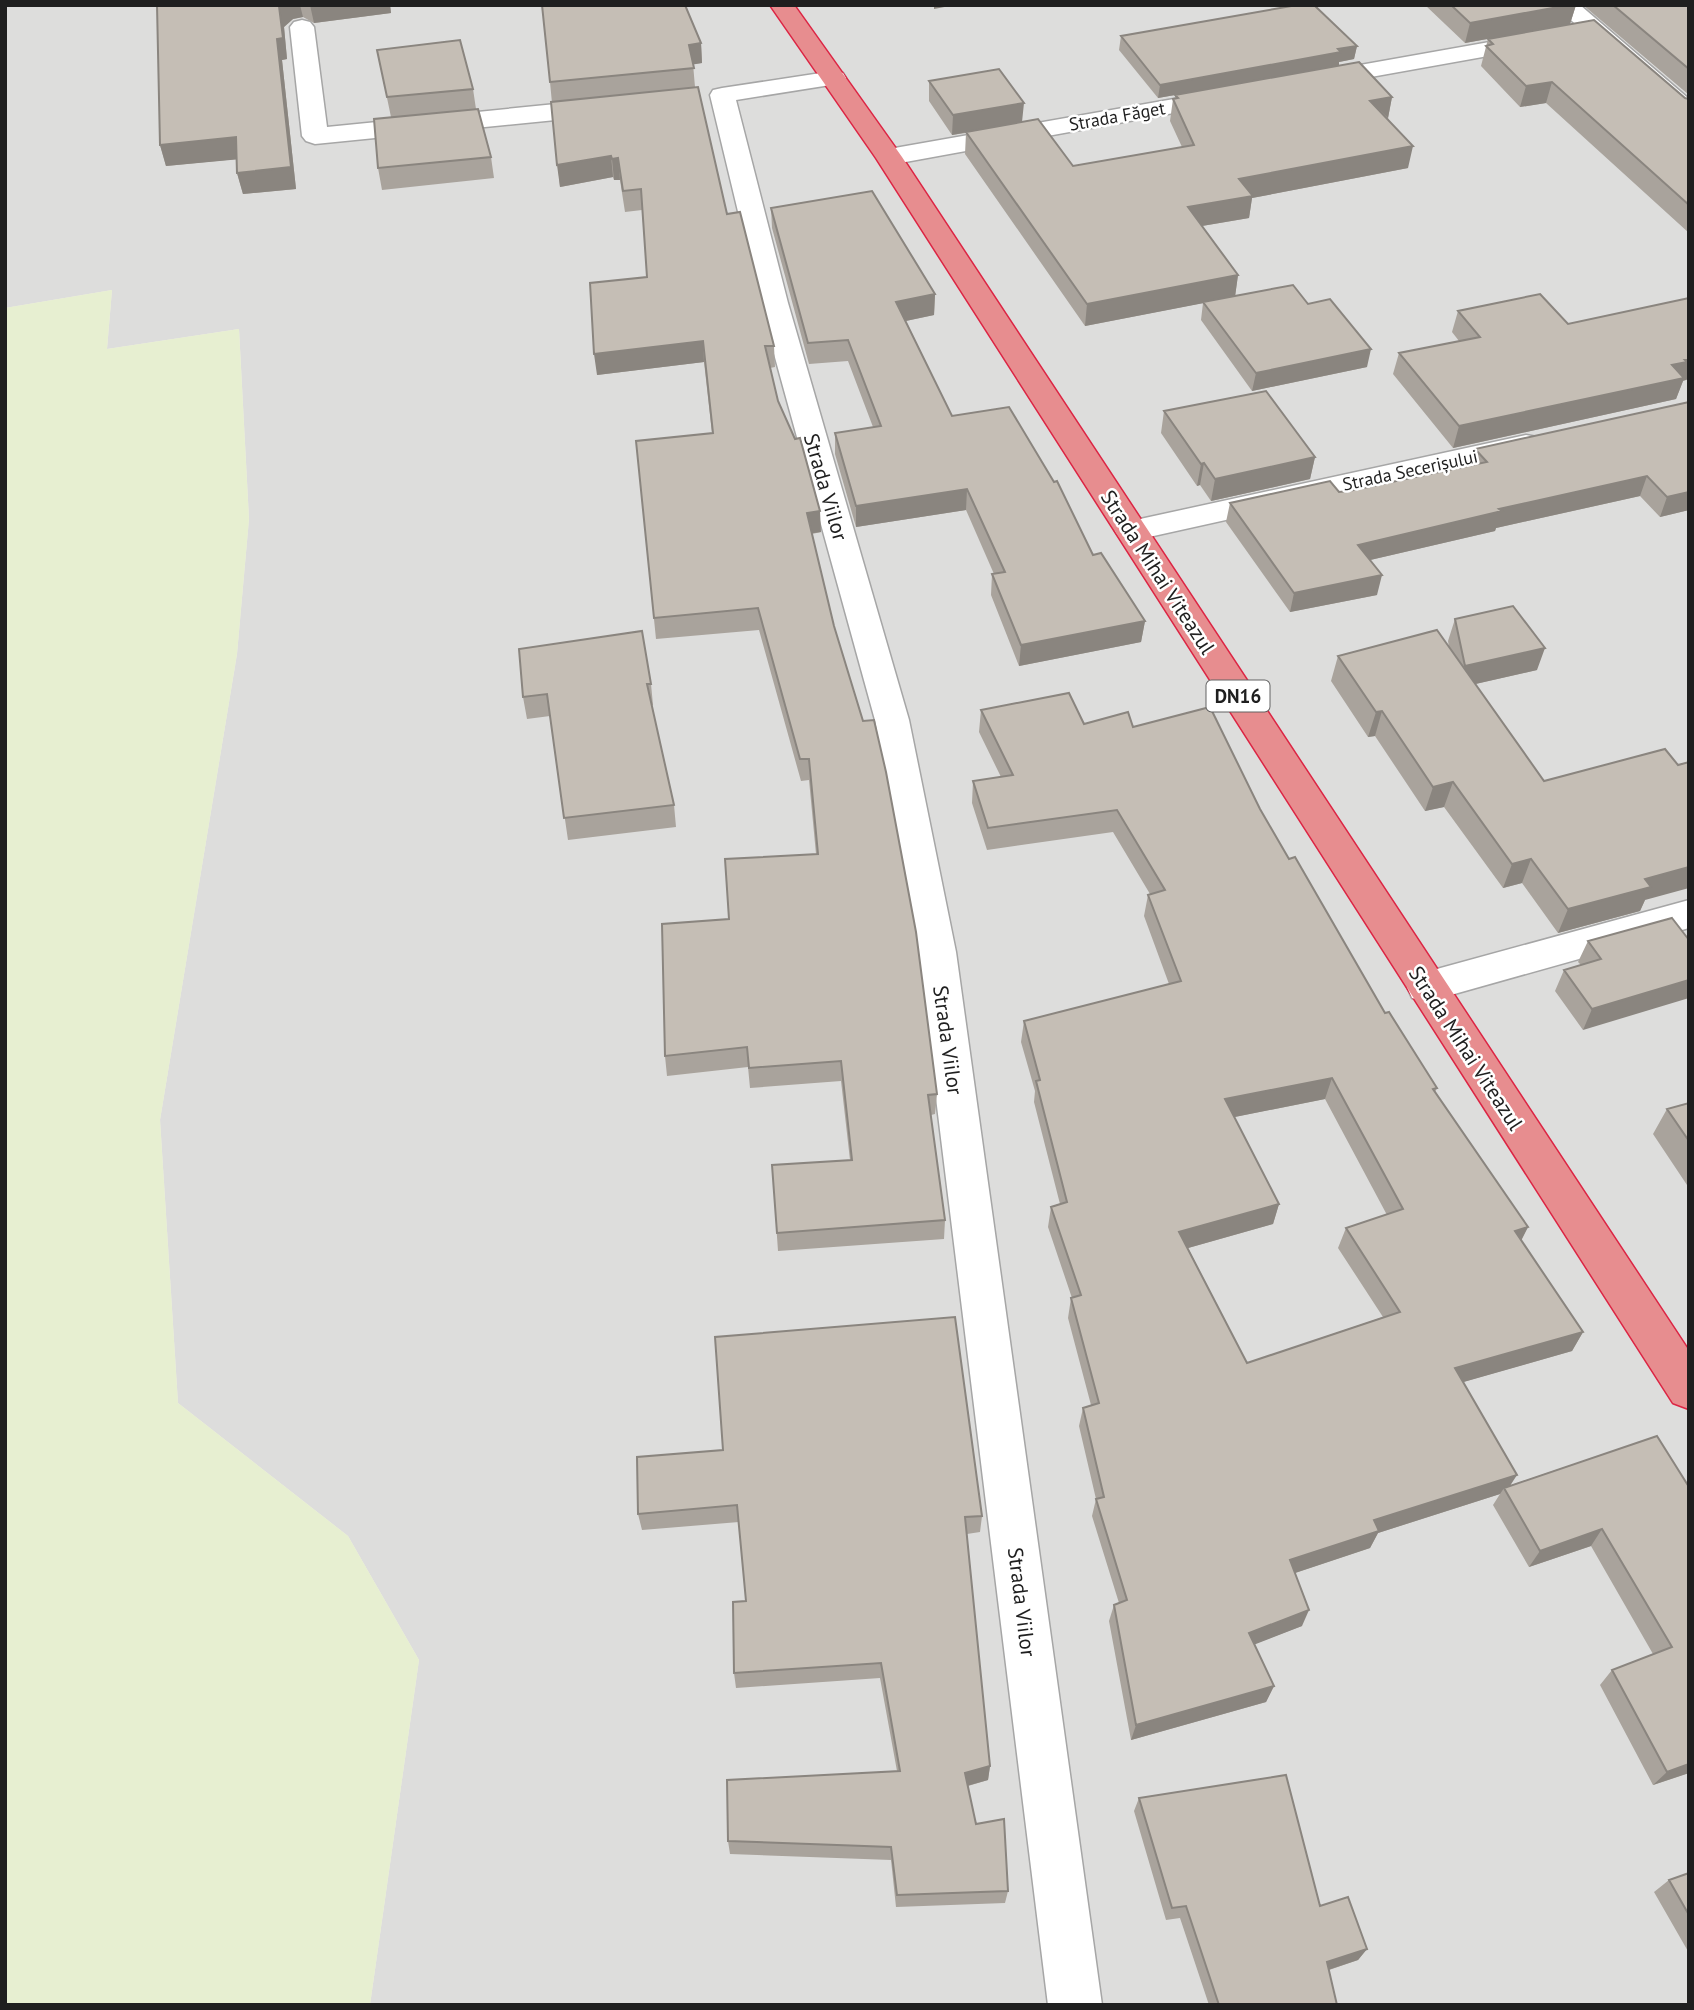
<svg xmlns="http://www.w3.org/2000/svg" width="1694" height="2010" font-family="'PT Sans',sans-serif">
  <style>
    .residential { fill: #dddddc }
    .farmland { fill: #e7efd1 }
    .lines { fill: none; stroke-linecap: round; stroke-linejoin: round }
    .street-casing { stroke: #a6a6a6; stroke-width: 3 }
    .highway-casing { stroke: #dc2544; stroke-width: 3 }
    .street { fill: #fff; fill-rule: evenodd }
    .highway { fill: #e78d8f; fill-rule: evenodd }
    .wall { fill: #a9a39c; fill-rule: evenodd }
    .shaded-wall { fill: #8a857f }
    .building { fill: #c5beb5; stroke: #8a857f; stroke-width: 2; fill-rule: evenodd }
    .labels { text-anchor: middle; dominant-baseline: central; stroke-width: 5; stroke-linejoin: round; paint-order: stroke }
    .far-street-label { font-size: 18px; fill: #1f1f1f; stroke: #fff }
    .shield { fill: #fff; stroke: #626262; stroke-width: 2 }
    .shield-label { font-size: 19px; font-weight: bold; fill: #1f1f1f }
    .street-label { font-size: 21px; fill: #1f1f1f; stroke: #fff }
  </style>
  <rect width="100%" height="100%" fill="#f0eee6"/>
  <path class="residential" d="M5,5H1689V2005H370L419,1660L348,1536L178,1403L160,1120L237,654L249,519L239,329L107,349L112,290L5,308Z"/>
  <path class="farmland" d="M112,290L107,349L239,329L249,519L237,654L160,1120L178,1403L348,1536L419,1660L370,2005H5V308Z"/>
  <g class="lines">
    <g class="street-casing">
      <path id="street" d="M1554,5H1580L1689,99V119L1680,117Z
        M302,20L310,22L314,27L327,127L606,99L615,102L619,107L615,112L606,115L315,144L306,141L302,136L290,27L294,22Z
        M1535,34L1544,36L1547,41L1544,46L1315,87L1306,85L1303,80L1306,75L1315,73Z
        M834,71L843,73L846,78L843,83L736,100L788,303L909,720L956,952L1102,2005H1048L918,952L875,720L760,303L710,95L713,90L722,88Z
        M1225,90L1234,92L1237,97L1234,102L889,165L880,162L876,157L880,152L889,149Z
        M1526,435L1537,437L1541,444L1537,451L1131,541L1120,538L1115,531L1120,524L1131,521Z
        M1689,900V928L1426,1002L1412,998L1407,987L1412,976L1426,972Z"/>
    </g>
    <g class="highway-casing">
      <path id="highway" d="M770,5H794L902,157L1689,1351V1409L1673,1403L876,158Z"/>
    </g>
    <use href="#street" class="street"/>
    <use href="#highway" class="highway"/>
  </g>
  <path class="wall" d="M157,5H390L391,13L314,23L303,17L293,19L284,27L287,59L282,60L296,189L243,194L237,173V159L166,166L160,145Z
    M1425,5H1576L1570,24L1465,43Z
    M1583,5H1689V95Z
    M1121,36L1357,46L1354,59L1339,62V65L1392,97L1388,118L1408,168L1252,198L1249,218L1202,226L1238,275L1235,296L1308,304L1367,367L1252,391L1201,320L1203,303L1085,326L965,154L966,133L952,135L929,101V81L1022,122L1073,166L1182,147L1170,121L1173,99H1175V95L1158,98L1119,50Z
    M1488,39L1689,99V233L1546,103L1520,107L1481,66Z
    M701,43L702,63L693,64L695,87L727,214L774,346L775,367L770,368L778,401L821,532L812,534L937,1094L935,1114L931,1115L945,1220L944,1239L778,1251L772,1165L850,1160L841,1081L750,1088L748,1067L667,1076L665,1056L729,919L816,854L809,780L801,781L759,630L656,639L636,441L712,433L704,362L597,375L647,277L642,210L625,212L620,180H614L613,177L560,187L550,82Z
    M377,50L473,89L476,109L491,157L494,178L382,190L378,168L391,117Z
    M771,208L935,294L934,315L906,321L952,416L1093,555L1145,621L1141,642L1019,666L991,595L992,574H994L966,510L856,527L835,454V433L873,427L848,361L809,364L772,228Z
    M1458,311L1568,324L1683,381L1676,399L1453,448L1393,374L1399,353L1459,341L1452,332Z
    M1689,402V510L1660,517L1640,496L1496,528L1495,531L1370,560L1377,595L1290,612L1226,522L1230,503L1349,491L1470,466L1475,449Z
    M1164,411L1315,457L1310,479L1211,501L1200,485L1197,486L1161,433Z
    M1455,619L1537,670L1475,684L1544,781L1645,900L1640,911L1558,933L1522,883L1503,888L1444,807L1425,811L1375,736L1368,737L1331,681L1338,656L1449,647L1448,641Z
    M651,684L653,705L651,706L674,805L676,827L568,840L550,716L527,719L523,697Z
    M981,710L1084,724L1133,727L1260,809L1289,859L1385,1013L1437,1088L1435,1092L1528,1227L1521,1240L1583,1332L1572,1351L1463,1382L1511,1485L1657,1436L1689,1773L1653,1785L1600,1685L1612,1670L1653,1654L1591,1546L1529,1567L1493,1505L1500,1494L1378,1533L1370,1548L1295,1573L1302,1626L1254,1644L1274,1686L1266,1702L1131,1740L1109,1621L1114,1605L1119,1603L1092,1516L1096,1499L1079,1426L1083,1408L1091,1405L1068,1318L1071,1298H1072L1048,1227L1051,1207L1060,1204L1034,1102L1035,1091L1021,1042L1024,1021L1169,984L1144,916L1148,895L1150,894L1113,832L987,850L972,803L973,781L1001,777L979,732ZM1325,1099L1387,1215L1346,1228L1338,1248L1383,1317L1247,1363L1188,1248L1273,1224L1279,1204L1234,1117Z
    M1672,918L1583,1030L1555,991L1564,970L1581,965L1578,962L1588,941Z
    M1689,1103V1188L1653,1134L1667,1109Z
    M637,1457L982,1516L980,1532L967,1534L990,1766L988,1780L968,1786L976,1824L1008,1891L1005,1903L896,1907L891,1860L730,1854L728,1841L897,1771L880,1678L736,1688L734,1673L746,1601L739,1522L642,1530L638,1514Z
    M1139,1798L1320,1906L1367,1949L1358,1960L1329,1970L1337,2005H1209L1180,1918L1166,1920L1134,1811Z
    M1689,1873V1953L1654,1892L1669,1880Z"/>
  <path class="shaded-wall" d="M280,5H300L303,17L293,19L284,27L287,59L282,60L296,189L243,194L237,173L277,39L279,6Z
    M310,5H390L391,13L314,23Z
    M934,5H955L934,9Z
    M1569,5H1576L1570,24L1465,43L1470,23Z
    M701,43L702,63L690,65L689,45Z
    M1357,46L1354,59L1339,62V66L1158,98L1160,85Z
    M1552,82L1546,103L1520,107L1526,86Z
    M1392,97L1388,118L1370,101Z
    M1024,103L1022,122L952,135L953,115Z
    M236,137L241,159L166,166L160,145Z
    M1413,146L1408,168L1252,198L1249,218L1184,229L1188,207L1239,179Z
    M611,156L613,177L560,187L557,165Z
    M618,158L620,180H614L612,159Z
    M1238,275L1235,297L1085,326L1087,304Z
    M935,294L934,315L896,323V302Z
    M703,341L704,362L597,375L594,354Z
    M1371,349L1367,367L1252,391L1256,373Z
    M1685,360H1689V379L1683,381L1676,399L1453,448L1459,426L1672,365Z
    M1315,457L1310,479L1211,501L1215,479Z
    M1204,463L1200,485L1197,486L1201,464Z
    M1647,476L1640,496L1496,528L1495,531L1353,564L1358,545L1499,509Z
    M967,489L966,510L856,527V506Z
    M1689,492V510L1660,517L1667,497Z
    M820,511L821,532L807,534V513Z
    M1382,575L1377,595L1290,612L1294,593Z
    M1145,621L1141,642L1019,666L1021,645Z
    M1545,648L1537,670L1458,688L1465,666Z
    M1382,711L1375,736L1368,737L1376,712Z
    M1453,782L1444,807L1425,811L1433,787Z
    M1531,859L1522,883L1503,888L1512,864Z
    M1689,867V888L1645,900L1640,911L1558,933L1568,909L1645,879Z
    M1689,980V998L1583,1030L1592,1009Z
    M1332,1078L1325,1099L1220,1120L1225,1099Z
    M1279,1204L1273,1224L1174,1252L1179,1232Z
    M1528,1227L1518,1247L1515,1231Z
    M1583,1332L1572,1351L1446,1387L1455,1368Z
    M1517,1475L1506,1492L1504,1488L1500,1494L1378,1533L1370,1548L1283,1577L1290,1560L1374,1520Z
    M1602,1529L1591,1546L1529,1567L1540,1551Z
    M1309,1610L1302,1626L1243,1649L1249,1633Z
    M1274,1686L1266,1702L1131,1740L1136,1725Z
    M1689,1764V1773L1653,1785L1667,1772Z
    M990,1766L988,1780L963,1787L965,1773Z
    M1367,1949L1358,1960L1319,1973L1327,1962Z"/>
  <path class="building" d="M157,5H280L279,6L283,38L277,39L291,167L237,173L236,137L160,145Z
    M542,5H685L701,43L689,45L694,68L550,82Z
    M1297,5H1314L1357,46L1338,49L1341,52L1160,85L1121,36Z
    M1451,5H1569L1470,23Z
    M1613,5H1689V69Z
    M1594,20L1685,98L1689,99V205L1552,82L1526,86L1486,46L1493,44L1488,39Z
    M460,40L473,89L387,97L377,50Z
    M1359,62L1392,97L1370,101L1413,146L1239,179L1253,196L1188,207L1238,275L1087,304L966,132L1038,119L1073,166L1194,145L1173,99L1178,98L1175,95Z
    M999,69L1024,103L953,115L929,81Z
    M698,87L727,214L740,212L774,346H765L778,401L795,439L800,438L820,511L807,513L834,626L863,721L874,720L886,772L916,932L937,1094L928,1095L945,1220L777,1233L772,1165L852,1160L841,1061L749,1068L747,1047L665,1056L662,924L729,919L725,859L818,854L809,759H800L758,608L654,618L636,441L713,433L703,341L594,354L590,283L647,277L641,189L623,191L618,158L612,159L611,156L557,165L551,102Z
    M478,109L491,157L378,168L374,119Z
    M872,191L935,294L896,302L952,416L1009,407L1054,482L1057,481L1093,555L1101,553L1145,621L1021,645L992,574L1005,572L967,489L856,506L835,433L881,426L848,340L808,343L771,208Z
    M1293,285L1308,304L1330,299L1371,349L1256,373L1203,302Z
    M1540,294L1568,324L1689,298V360H1685L1687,362L1672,365L1684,378L1459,426L1399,353L1480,337L1458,311Z
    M1266,391L1315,457L1215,479L1204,463L1201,464L1164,411Z
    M1689,402V492L1667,497L1647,476L1499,509L1502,511L1358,545L1382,575L1294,593L1230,503L1330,481L1339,492L1349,491L1487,462L1475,449Z
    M1513,606L1545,648L1465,666L1455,619Z
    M1437,630L1544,781L1665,749L1678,765L1689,762V867L1645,879L1651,887L1568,909L1531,859L1512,864L1453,782L1433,787L1382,711L1376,712L1338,656Z
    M642,631L651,684H647L674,805L564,818L547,694L523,697L519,649Z
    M1069,693L1084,724L1128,712L1133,727L1210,707L1260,809L1289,859L1295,857L1385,1013L1389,1012L1437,1088L1433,1089L1528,1227L1515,1231L1583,1332L1455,1368L1517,1475L1374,1520L1379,1531L1290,1560L1309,1610L1249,1633L1274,1686L1136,1725L1114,1605L1127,1600L1096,1499L1104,1497L1083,1408L1099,1403L1071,1298L1081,1295L1051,1207L1067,1202L1036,1081L1040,1080L1024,1021L1181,981L1148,895L1165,890L1117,810L988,828L973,781L1013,775L981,710ZM1332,1078L1403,1209L1346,1228L1400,1312L1247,1363L1179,1232L1279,1204L1225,1099Z
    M1672,918L1689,940V980L1592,1009L1564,970L1601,959L1588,941Z
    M1689,1103V1141L1667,1109Z
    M955,1317L982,1516L965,1517L990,1766L965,1773L976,1824L1004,1819L1008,1891L897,1895L891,1847L728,1841L727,1780L900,1771L881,1663L734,1673L733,1602L746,1601L737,1505L638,1514L637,1457L723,1450L715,1337Z
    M1657,1436L1689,1487V1764L1667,1772L1612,1670L1672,1647L1602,1529L1540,1551L1504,1488Z
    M1286,1775L1320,1906L1348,1897L1367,1949L1327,1962L1337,2005H1219L1186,1906L1172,1908L1139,1798Z
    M1689,1873V1915L1669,1880Z"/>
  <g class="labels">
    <g class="far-street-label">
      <text transform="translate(1117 116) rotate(-10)">Strada Făget</text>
      <text transform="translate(1410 470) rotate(-12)">Strada Secerișului</text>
    </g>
    <rect class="shield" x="1206.5" y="680.5" width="63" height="31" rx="5"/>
    <g class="shield-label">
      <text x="1238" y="696">DN16</text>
    </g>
    <g class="street-label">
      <text transform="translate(826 487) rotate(74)">Strada Viilor</text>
      <text transform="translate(1158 572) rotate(57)">Strada Mihai Viteazul</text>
      <text transform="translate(948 1040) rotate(82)">Strada Viilor</text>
      <text transform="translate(1466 1048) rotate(57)">Strada Mihai Viteazul</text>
      <text transform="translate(1022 1602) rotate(83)">Strada Viilor</text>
    </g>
  </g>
  <rect width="1694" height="2010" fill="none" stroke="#1f1f1f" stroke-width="14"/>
</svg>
